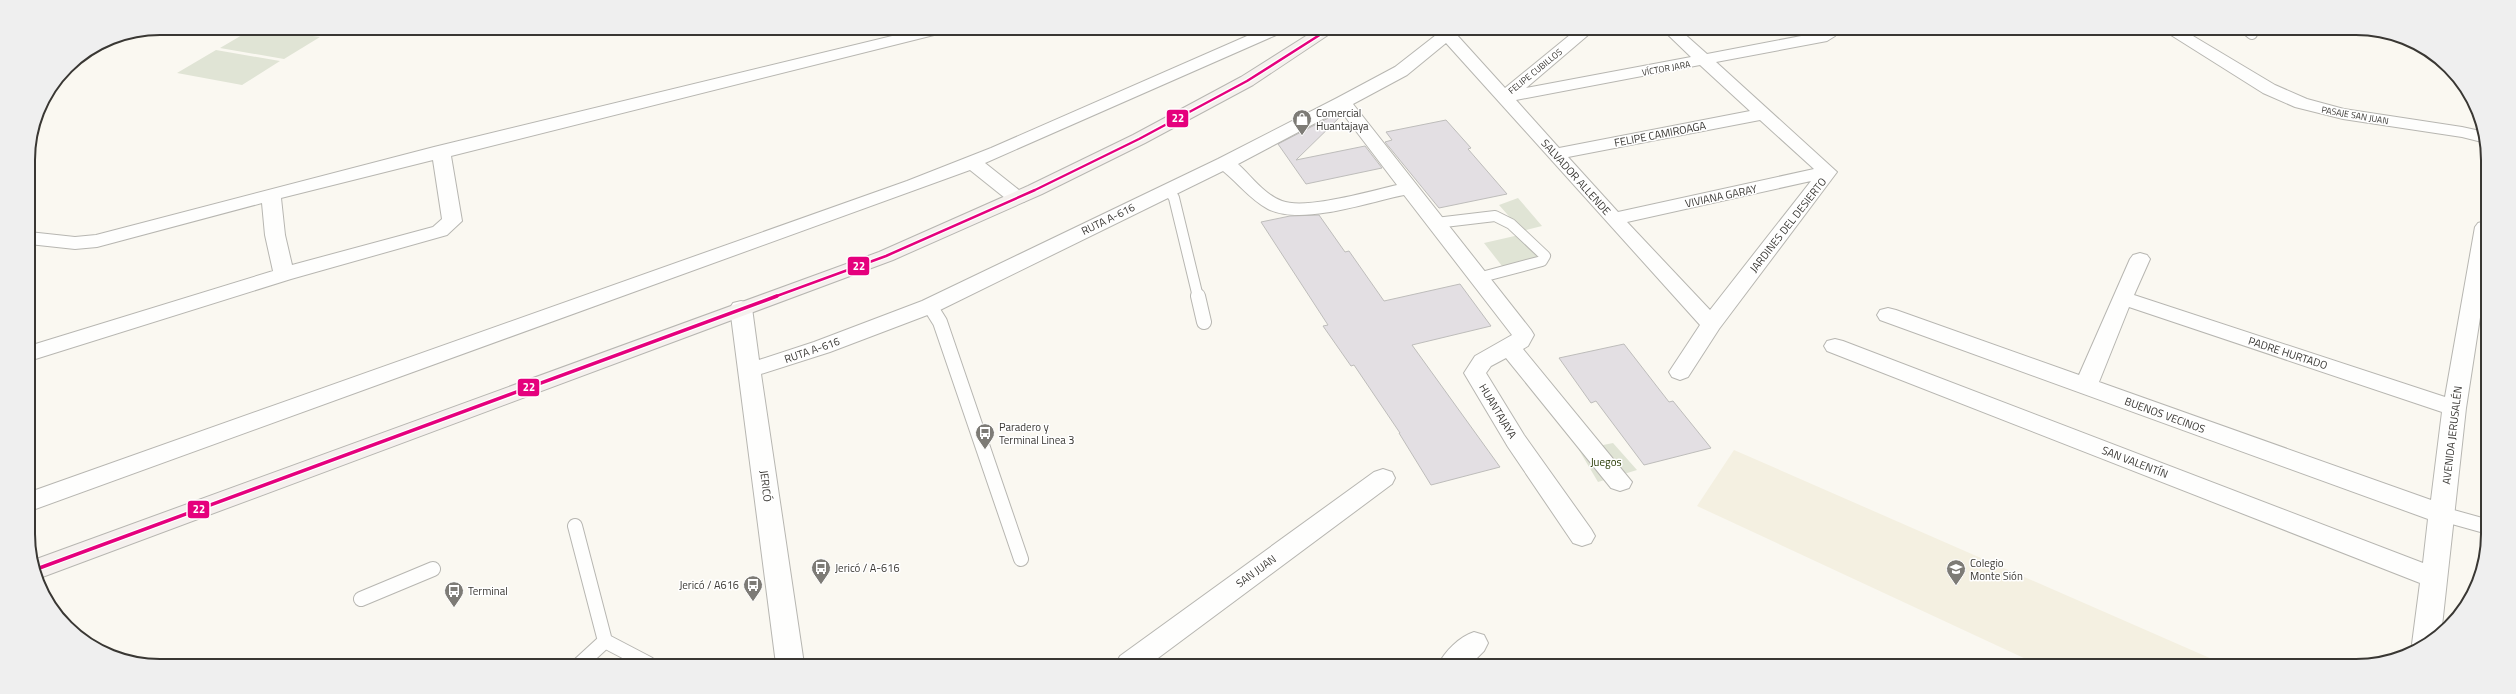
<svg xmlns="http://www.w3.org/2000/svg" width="2516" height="694" font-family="'Titillium Web',sans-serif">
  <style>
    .built { fill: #f4f0e1 }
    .green { fill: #e0e4d5 }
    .building { fill: #e3dfe3; stroke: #bebdbb }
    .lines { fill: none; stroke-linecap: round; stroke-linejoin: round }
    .service-far1-casing { stroke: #b7b6b1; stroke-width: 12 }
    .service-casing { stroke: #b7b6b1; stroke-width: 16 }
    .minor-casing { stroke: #b7b6b1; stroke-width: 2 }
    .secondary-casing { stroke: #b7b6b1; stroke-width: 2 }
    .service-far1 { stroke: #fefefd; stroke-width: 10 }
    .service { stroke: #fefefd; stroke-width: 14 }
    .minor { fill: #fefefd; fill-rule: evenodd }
    .secondary { fill: #f5f1ee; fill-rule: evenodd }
    .bus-1-far1-casing { stroke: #fff; stroke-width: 5 }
    .bus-1-casing { stroke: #fff; stroke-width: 6 }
    .bus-1-far1 { stroke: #e5007d; stroke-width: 2.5 }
    .bus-1 { stroke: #e5007d; stroke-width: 3.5 }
    .labels { text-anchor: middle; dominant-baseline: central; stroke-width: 3; stroke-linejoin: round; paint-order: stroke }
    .far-street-label { font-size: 9px; fill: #393733; stroke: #fff }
    .poi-label { font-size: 11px; fill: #393733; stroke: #fff; text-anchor: start }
    .street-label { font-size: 11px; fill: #393733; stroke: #fff }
    .park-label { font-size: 11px; fill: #253800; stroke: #fff }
    .rim { fill: none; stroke: #393733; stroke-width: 2 }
    .line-badge { stroke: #fff; stroke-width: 1.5 }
    .badge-label { font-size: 11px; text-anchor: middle; font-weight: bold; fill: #fff }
  </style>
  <rect width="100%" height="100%" fill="#faf8f1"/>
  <path class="built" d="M1734,450L2228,666L2039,665L1697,506Z"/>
  <path class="green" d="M254,28L320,37L284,59L220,48Z
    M216,50L280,61L242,85L177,73Z
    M1518,198L1542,226L1522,231L1499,205Z
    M1519,235L1540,258L1502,266L1484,243Z
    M1613,443L1637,470L1598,482L1579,450Z"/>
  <path class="building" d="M1340,112L1342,115L1296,160L1365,146L1382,168L1306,184L1278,144Z
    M1446,120L1471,148L1468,149L1507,194L1439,208L1385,142L1392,140L1386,132Z
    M1319,215L1345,252L1349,251L1384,301L1460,284L1491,326L1412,345L1500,467L1431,485L1399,433H1400L1354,365L1351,366L1323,326L1328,325L1261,222L1290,216Z
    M1624,344L1669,402L1673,401L1711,448L1644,465L1596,401L1591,403L1559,358Z"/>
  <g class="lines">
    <g class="service-far1-casing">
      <path id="service-far1" d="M2247,30L2252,34
        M101,44L113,37
        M1169,190L1174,198L1198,297
        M1436,223L1495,216L1511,224L1545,256L1542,261L1478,278"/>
    </g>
    <g class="service-casing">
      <path id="service" d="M1198,296L1204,322
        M930,306L940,322L1021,559
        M2442,514L2485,526
        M575,526L605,641L580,664
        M361,599L433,569
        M605,641L649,664"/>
    </g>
    <g class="minor-casing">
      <path id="minor" d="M921,29H948L946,32L451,156L462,221L447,235L291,279L29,361V346L273,271L265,235L262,203L97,247L75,249L29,244V232L75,237L96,235L434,147ZM433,160L442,219L433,227L292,265L285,235L281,198Z
        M1263,29H1285L1283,32L985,163L1024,194L1027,198L1024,202H1010L970,170L30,511V492L907,181L991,148Z
        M1428,29L1462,30L1457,35L1505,88L1576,30H1594L1526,88L1691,57L1663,30H1680L1707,54L1827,31L1835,36L1827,41L1716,62L1837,172L1719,329L1688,377L1680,380L1672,377L1669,372L1700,325L1446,43L1407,75L1353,104L1531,330L1534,335L1528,346L1523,349L1632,482L1629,488L1620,491L1611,488L1506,358L1491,366L1486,373L1524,435L1591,529L1595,536L1591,543L1582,546L1573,543L1508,447L1464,373L1475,356L1512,335L1404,195C1369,202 1302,226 1268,209C1251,200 1238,183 1223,171L938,311L830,352L761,374L804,664H776L730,308L733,303L741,301L749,303L752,308L759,360L814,342L922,301L1218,159L1337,98L1395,67L1436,35ZM1700,65L1750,111L1559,148L1516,100ZM1340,110L1397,185C1371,191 1306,210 1282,201C1265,195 1251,176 1238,164ZM1760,120L1814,169L1618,212L1568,157ZM1811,181L1710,310L1627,222Z
        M2163,30H2183L2275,85L2307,99L2344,109L2462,127L2485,132L2486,143L2462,137L2343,119L2295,107L2263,93Z
        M2485,221V285L2466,408L2441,635L2416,650L2412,644L2420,583L1827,351L1824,346L1827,341L1835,339L1843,341L2423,563L2428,519L1880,320L1877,315L1880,310L1888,308L1896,310L2079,375L2130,259L2133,255L2140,253L2147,255L2150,259L2134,295L2445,397L2475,227L2478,223ZM2129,307L2442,412L2431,500L2099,382Z
        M1383,469L1392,472L1395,478L1392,484L1150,664H1116L1120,656L1374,472Z
        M1474,632L1484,635L1488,643L1484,651L1470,665H1438C1445,651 1459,637 1474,632Z"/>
    </g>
    <g class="secondary-casing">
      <path id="secondary" d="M1317,29H1337L1253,85L1145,143L1042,194L893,260L37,579L31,561L879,252L1028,186L1133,135L1241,77Z"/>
    </g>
    <use href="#service-far1" class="service-far1"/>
    <use href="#service" class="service"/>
    <use href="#minor" class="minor"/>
    <use href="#secondary" class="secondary"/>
    <g class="bus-1-far1-casing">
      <path id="bus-1-far1" d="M774,297L886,256L1035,190L1139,139L1247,81L1329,29"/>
    </g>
    <g class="bus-1-casing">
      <path id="bus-1" d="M34,570L777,296"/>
    </g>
    <use href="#bus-1-far1" class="bus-1-far1"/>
    <use href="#bus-1" class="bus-1"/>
  </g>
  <defs>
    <g id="shop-pin" transform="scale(1)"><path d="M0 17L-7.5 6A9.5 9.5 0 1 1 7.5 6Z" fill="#7d7b76" stroke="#fff"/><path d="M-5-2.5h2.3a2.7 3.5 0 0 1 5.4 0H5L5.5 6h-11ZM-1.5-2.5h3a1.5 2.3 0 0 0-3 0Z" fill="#fff"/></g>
    <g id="bus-pin" transform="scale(1)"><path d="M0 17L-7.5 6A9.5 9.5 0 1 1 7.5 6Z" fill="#7d7b76" stroke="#fff"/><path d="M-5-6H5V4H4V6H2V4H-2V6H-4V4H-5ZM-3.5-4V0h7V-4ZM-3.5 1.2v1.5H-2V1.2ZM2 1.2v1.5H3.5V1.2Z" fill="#fff"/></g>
    <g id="school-pin" transform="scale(1)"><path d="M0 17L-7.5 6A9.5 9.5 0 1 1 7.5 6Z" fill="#7d7b76" stroke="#fff"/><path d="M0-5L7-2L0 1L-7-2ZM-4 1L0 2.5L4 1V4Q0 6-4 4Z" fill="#fff"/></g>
  </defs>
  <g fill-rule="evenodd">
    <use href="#shop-pin" x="1302" y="119"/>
    <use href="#bus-pin" x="985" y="433"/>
    <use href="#bus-pin" x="821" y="568"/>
    <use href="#school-pin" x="1956" y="569"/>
    <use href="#bus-pin" x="753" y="585"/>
    <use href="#bus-pin" x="454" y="591"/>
  </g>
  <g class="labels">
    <g class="far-street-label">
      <text transform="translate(1666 68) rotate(-10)">VÍCTOR JARA</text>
      <text transform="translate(1535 71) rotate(-39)">FELIPE CUBILLOS</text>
      <text transform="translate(2355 115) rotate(10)">PASAJE SAN JUAN</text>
    </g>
    <g class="poi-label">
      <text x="1316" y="113">Comercial<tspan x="1316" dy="13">Huantajaya</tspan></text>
      <text x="999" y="427">Paradero y<tspan x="999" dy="13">Terminal Linea 3</tspan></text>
      <text x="1970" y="563">Colegio<tspan x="1970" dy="13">Monte Sión</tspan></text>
      <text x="835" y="568">Jericó / A-616</text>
      <text x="739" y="585" text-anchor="end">Jericó / A616</text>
      <text x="468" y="591">Terminal</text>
    </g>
    <g class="street-label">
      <text transform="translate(1660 134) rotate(-11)">FELIPE CAMIROAGA</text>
      <text transform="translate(1576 177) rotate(48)">SALVADOR ALLENDE</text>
      <text transform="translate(1721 196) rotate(-12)">VIVIANA GARAY</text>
      <text transform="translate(1108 219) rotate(-26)">RUTA A-616</text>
      <text transform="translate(1788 225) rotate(-52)">JARDINES DEL DESIERTO</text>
      <text transform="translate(812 350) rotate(-19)">RUTA A-616</text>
      <text transform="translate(2288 353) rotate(18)">PADRE HURTADO</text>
      <text transform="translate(1498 411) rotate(59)">HUANTAJAYA</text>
      <text transform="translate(2165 415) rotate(20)">BUENOS VECINOS</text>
      <text transform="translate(2452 435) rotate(-83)">AVENIDA JERUSALÉN</text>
      <text transform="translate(2135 462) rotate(21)">SAN VALENTÍN</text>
      <text transform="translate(766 486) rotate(83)">JERICÓ</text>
      <text transform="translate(1256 571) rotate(-36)">SAN JUAN</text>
    </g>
    <g class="park-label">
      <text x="1606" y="462">Juegos</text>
    </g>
  </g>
  <path d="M0 0H2516V694H0ZM160 35H2356A125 125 0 0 1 2481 160V534A125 125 0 0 1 2356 659H160A125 125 0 0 1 35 534V160A125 125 0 0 1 160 35Z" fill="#efefef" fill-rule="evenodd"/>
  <path class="rim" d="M160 35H2356A125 125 0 0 1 2481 160V534A125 125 0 0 1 2356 659H160A125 125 0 0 1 35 534V160A125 125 0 0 1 160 35Z"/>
  <g class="line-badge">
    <rect x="1166" y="109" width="23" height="19" rx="4" fill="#e5007d"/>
    <rect x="847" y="256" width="23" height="20" rx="4" fill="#e5007d"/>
    <rect x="517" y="378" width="23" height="19" rx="4" fill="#e5007d"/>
    <rect x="187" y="500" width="23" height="19" rx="4" fill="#e5007d"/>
  </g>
  <g class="badge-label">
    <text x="1178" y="122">22</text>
    <text x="859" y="270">22</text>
    <text x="529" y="391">22</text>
    <text x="199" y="513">22</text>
  </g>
</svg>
